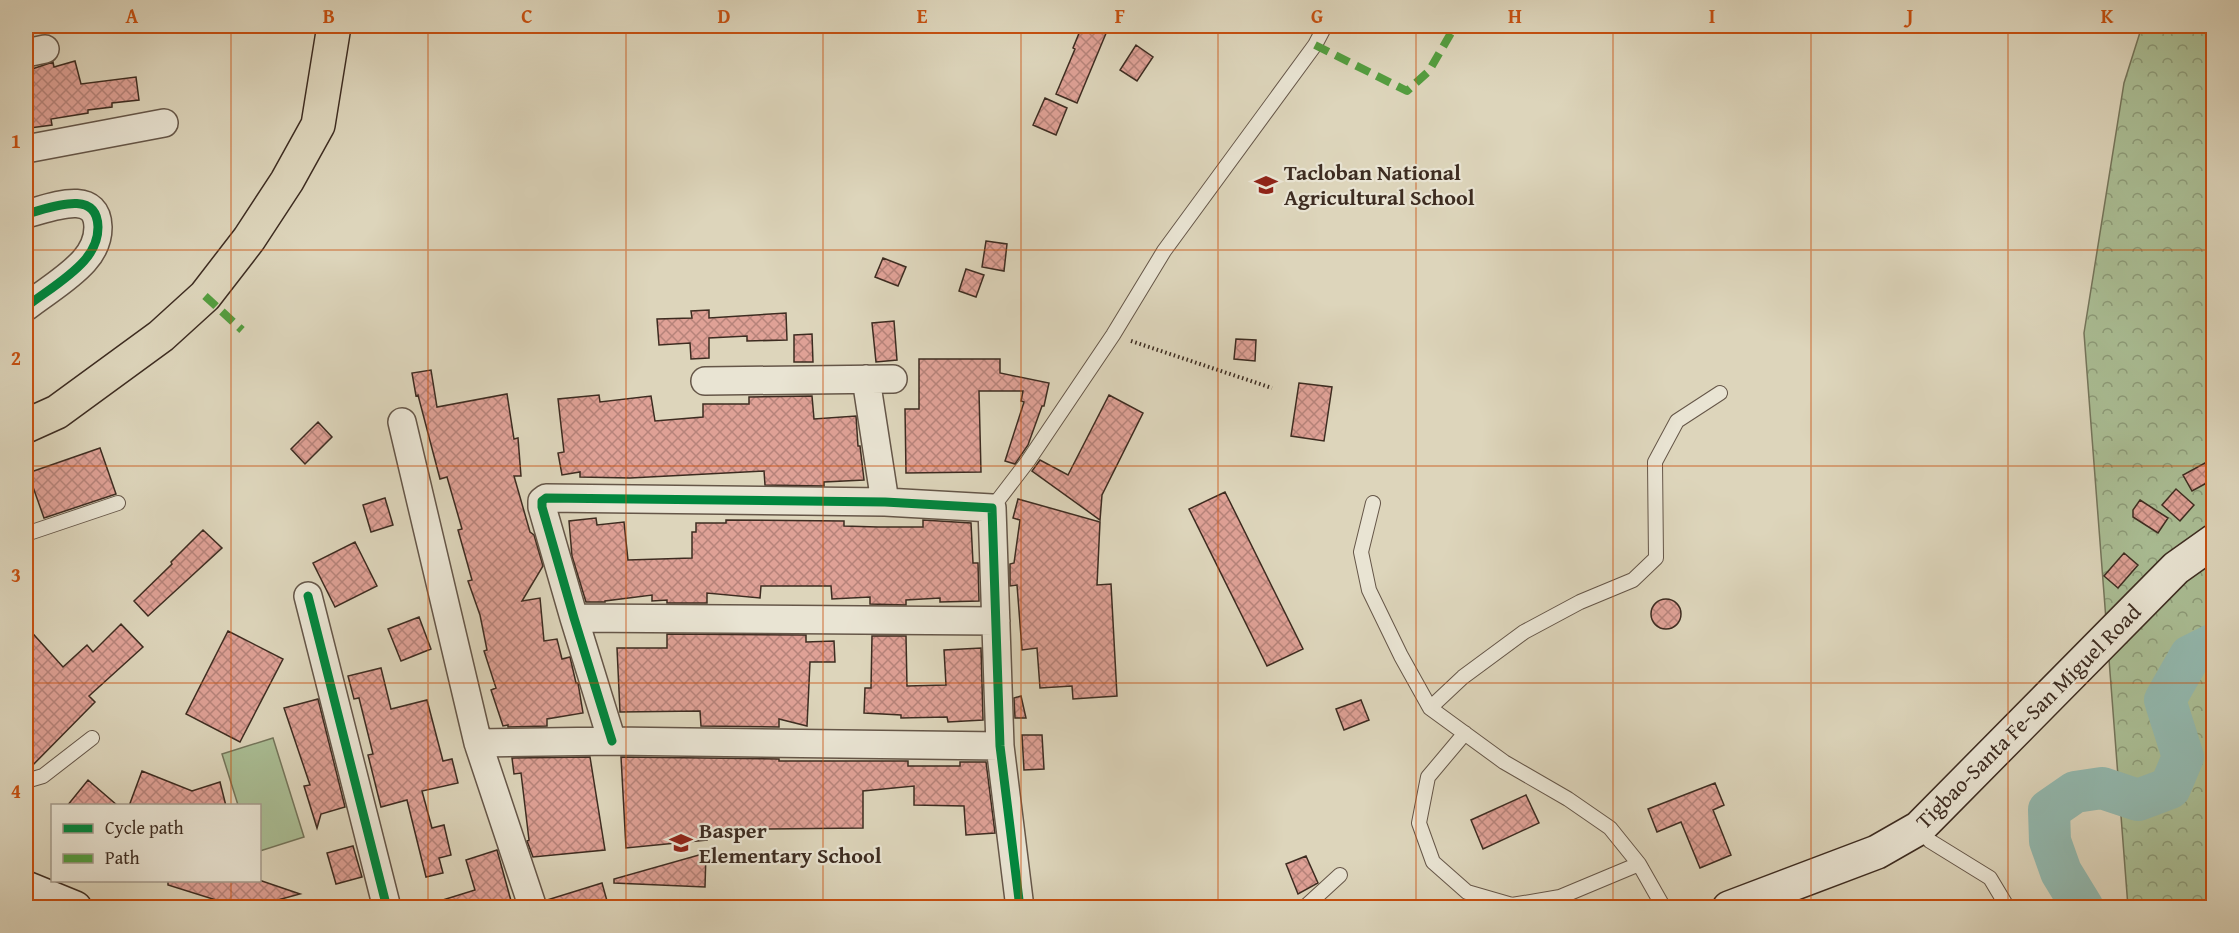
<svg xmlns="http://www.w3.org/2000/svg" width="2239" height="933" font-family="'Gentium Book Plus',serif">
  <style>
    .grass { fill: #aabe95; stroke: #74755b; stroke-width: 1.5 }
    .forest { fill: url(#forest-crowns); stroke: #74755b; stroke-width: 1.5 }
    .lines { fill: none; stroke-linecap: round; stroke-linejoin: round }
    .river { stroke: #93b9af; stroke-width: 42 }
    .building { fill: url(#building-cross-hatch); stroke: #3d2c21; stroke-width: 1.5 }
    .service-casing { stroke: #655648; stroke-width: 16 }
    .minor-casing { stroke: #655648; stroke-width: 30 }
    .secondary-casing { stroke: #3d2c21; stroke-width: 36 }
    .trunk-casing { stroke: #3d2c21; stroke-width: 36 }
    .path { stroke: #3d2c21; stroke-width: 4; stroke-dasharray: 1.5 3; stroke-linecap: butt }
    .service { stroke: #e9e4d3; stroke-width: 14 }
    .minor { stroke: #e9e4d3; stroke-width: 27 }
    .secondary { stroke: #e9e4d3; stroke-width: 33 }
    .trunk { stroke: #ddd5bb; stroke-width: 33 }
    .quiet { stroke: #539d3f; stroke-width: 8; stroke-dasharray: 15 8; stroke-linecap: butt }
    .cycleway-casing { stroke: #e9e4d3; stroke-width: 13 }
    .cycleway { stroke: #00873e; stroke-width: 9 }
    .grid { fill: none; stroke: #c65010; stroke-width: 1.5; stroke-opacity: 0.55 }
    .labels { text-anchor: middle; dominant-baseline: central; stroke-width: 4.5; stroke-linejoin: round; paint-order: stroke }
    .poi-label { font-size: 22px; font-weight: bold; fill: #3d2c21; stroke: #e9e4d3; text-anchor: start }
    .street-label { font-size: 22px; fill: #3d2c21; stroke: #e9e4d3 }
    .neatline { fill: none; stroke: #c65010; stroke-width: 2 }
    .grid-label { font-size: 20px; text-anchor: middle; font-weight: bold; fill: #c65010 }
  </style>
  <defs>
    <pattern id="forest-crowns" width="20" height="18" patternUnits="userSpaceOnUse" patternTransform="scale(1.5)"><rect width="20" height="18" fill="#aabe95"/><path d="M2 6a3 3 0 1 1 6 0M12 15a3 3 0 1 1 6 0" fill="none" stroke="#8c9b79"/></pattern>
    <pattern id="building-cross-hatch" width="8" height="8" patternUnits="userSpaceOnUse" patternTransform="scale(1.5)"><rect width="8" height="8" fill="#dfa196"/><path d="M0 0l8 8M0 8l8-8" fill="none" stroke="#b6837a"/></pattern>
  </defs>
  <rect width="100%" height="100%" fill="#ddd5bb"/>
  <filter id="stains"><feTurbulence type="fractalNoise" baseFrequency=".00333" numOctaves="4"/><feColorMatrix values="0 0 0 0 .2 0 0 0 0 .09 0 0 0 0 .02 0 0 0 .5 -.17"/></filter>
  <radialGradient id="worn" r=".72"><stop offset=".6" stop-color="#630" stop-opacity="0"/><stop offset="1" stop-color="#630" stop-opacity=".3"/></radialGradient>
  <path class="grass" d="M273,738L304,837L260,851V806L238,805L222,754Z"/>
  <path class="forest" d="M2142,26H2213V907H2128L2084,333L2124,83Z"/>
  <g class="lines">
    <path class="river" d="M2083,908L2061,872L2050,841L2049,810L2075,792L2102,788L2138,800L2170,788L2183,757L2165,700L2190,656L2214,644"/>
  </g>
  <path class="building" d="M1082,26H1094L1107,31L1077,103L1056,94L1075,49L1073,48Z
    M1136,45L1153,57L1137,81L1120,70Z
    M75,61L81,84L136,77L139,100L112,103V107L88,110V113L51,119L52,125L30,128L26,91V71L53,62L54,67Z
    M1045,98L1067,108L1056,135L1033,125Z
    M986,241L1007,244L1004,271L982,267Z
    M883,258L906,267L898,286L875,277Z
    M966,269L984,275L976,297L959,291Z
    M709,310V318L786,313L787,340L747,341V336L709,338V358L691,359L690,343L659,345L657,319L692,318L691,311Z
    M894,321L897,360L876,362L872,323Z
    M812,334L813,362H794V335Z
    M1236,339L1256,340L1255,361L1234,359Z
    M919,359H1000V373L1049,383L1044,406H1042L1028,445L1015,464L1005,461L1024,402L1021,401L1023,391H979L981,472L906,473L905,409H919Z
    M431,370L437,407L507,394L514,439L518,438L521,476H514L530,532L534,535L543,566L522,601L540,598L544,641L557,639L562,659L570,657L576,683H578L583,713L547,719V726L508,727V725L503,726L491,690L496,688L484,651L487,650L480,615L468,581L472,580L458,530L462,529L447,477L440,479L418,395L416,396L412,373Z
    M1299,383L1332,387L1324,441L1291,436Z
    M599,395L600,402L651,396L655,421L703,417V404H749V397L812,396L814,419L856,416L858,446H860L864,480L824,482V486L765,485L764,471L630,478L580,477V472L562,475L558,453L564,452L558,399Z
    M1109,395L1143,413L1102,495L1100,520L1032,471L1040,460L1068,475Z
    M318,422L332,437L305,464L291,449Z
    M100,448L116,494L44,518L28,473Z
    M2214,458V479L2192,491L2183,475Z
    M2176,489L2194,505L2180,521L2162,505Z
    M1225,492L1303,649L1267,666L1189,509Z
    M385,498L393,525L371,532L363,505Z
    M1018,499L1100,522L1097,585L1111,584L1117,696L1073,699L1072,686L1040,688L1037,648L1022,650L1017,585L1010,586V564L1014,563L1020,520L1013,518Z
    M2140,500L2168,518L2158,533L2133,517V510Z
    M596,518L597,525L624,522L628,560L692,558V532H696V523H726V520L844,521V526L878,527H923V520L971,523L973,563H978L979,601L940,602V598L906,600V605L870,604V597L832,599L831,586H761L760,598L707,593V603H667V600L652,601V595L605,601V602H586L572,556L569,521Z
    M203,530L222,548L148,616L134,601L172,564L171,562Z
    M355,542L377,586L335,607L313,563Z
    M2124,553L2138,565L2118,588L2104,576Z
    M1651 614a15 15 0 1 1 30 0a15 15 0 1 1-30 0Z
    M419,617L431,649L401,661L388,629Z
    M121,624L143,647L89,696L95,702L26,772V626L63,667L87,645L93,652Z
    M228,631L283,659L240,742L186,714Z
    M667,634L806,635V642L834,641L835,662H810L807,726L779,719V727L701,726L700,711L620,712L617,648H667Z
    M872,636H906L907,686L946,685L944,650L981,648L983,720L948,722L947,717L901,718V715L864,713L865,688H871Z
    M381,668L391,709L427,700L443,761L452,759L458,783L422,791L432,828L444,825L451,855L439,858L443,873L426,877L407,800L381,807L368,755L373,754L359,698L354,699L348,676Z
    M1021,696L1026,718H1015L1014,698Z
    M318,699L345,807L321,814L317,828L304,786L310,785L284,708Z
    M1361,700L1369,720L1344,730L1336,709Z
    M1022,735H1042L1044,769L1024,770Z
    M590,757L605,850L533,857L527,841L529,840L521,773L514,774L512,758Z
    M621,757L779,759V761H908V766H960V762H986L995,833L966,835L964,806L914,805V786L863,791V828L767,829V831L707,832V840L626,848Z
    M142,771L192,791L220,782L226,806H129Z
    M88,780L118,806H67Z
    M1715,783L1724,805L1713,810L1731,855L1700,868L1681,822L1657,832L1648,809Z
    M1526,795L1539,823L1483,849L1471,820Z
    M353,846L362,877L336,884L327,853Z
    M497,850L513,908H434L433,903L475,890L466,860Z
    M706,853L705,887L614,883V879Z
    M1306,856L1318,883L1298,894L1286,864Z
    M168,880H259L300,894L248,908H231L232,905L168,885Z
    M602,883L609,908H548L547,900Z"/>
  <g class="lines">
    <g class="service-casing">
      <path id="service" d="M1373,503L1361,552L1369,590L1401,656L1430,708L1504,762L1568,799L1610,828L1639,864L1664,908
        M992,508L1028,461L1113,335L1164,251L1315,45L1325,26
        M26,534L118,503
        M1430,708L1463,677L1524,632L1580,602L1633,580L1656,558L1655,462L1677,421L1720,393
        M1465,733L1428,777L1419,823L1433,862L1467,892L1512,905L1560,897L1639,864
        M26,781L43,776L92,738
        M1919,828L1930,841L1990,878L2008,908
        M1304,908L1340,875"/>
    </g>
    <g class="minor-casing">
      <path id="minor" d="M26,53L45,49
        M26,149L164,123
        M26,214C48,209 97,187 98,227C98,239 93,251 84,261C68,279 45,292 26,307
        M866,379L885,502
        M705,381L893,379
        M402,422L478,743L533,908
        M308,596L387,908
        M574,618L996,621
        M612,741L574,618L542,507V501L546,498L885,502L992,508L1000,746L1020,908
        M478,743L612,741L1000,746"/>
    </g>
    <g class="secondary-casing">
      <path id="secondary" d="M26,888L75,908
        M1729,908L1877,852L1919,828L2176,568L2214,541"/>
    </g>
    <g class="trunk-casing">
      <path id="trunk" d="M26,426L57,412L161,336L205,296L249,239L287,181L318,125L334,26"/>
    </g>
    <path class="path" d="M1131,341L1272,388"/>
    <use href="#service" class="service"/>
    <use href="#minor" class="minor"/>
    <use href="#secondary" class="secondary"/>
    <use href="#trunk" class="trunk"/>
    <path class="quiet" d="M1315,45L1407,91L1429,71L1455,26
      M205,296L242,330"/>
    <g class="cycleway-casing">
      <path id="cycleway" d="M26,214C48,209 97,187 98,227C98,239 93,251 84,261C68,279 45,292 26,307
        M308,596L387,908
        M612,741L574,618L542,507V501L546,498L885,502L992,508L1000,746L1020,908"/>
    </g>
    <use href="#cycleway" class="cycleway"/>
  </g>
  <path class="grid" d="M231,26V806M428,26V908M626,26V908M823,26V908M1021,26V908M1218,26V908M1416,26V908M1613,26V908M1811,26V908M2008,26V908M26,250H2214M26,466H2214M26,683H2214M231,880V908"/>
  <defs>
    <g id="school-bare" transform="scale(1.8)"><path d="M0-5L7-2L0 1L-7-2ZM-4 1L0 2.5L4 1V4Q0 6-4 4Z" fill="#8f2418" stroke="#e9e4d3" stroke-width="2.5" paint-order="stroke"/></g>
  </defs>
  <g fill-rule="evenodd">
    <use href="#school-bare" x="1266" y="185"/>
    <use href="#school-bare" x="681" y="843"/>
  </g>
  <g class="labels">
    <g class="poi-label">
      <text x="1284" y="172">Tacloban National<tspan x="1284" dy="25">Agricultural School</tspan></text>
      <text x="699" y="830">Basper<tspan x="699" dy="25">Elementary School</tspan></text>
    </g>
    <g class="street-label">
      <text transform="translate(2028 716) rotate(-45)">Tigbao-Santa Fe-San Miguel Road</text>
    </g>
  </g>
  <rect width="2239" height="933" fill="none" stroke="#ddd5bb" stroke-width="66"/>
  <rect x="51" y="804" width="210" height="78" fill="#e9e4d3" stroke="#a49a8c" stroke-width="1.5"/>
  <rect x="63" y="824" width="30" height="9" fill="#00873e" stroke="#a49a8c" stroke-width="1.5"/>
  <text x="105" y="834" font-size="18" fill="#3d2c21">Cycle path</text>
  <rect x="63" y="854" width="30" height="9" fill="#539d3f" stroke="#a49a8c" stroke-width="1.5"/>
  <text x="105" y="864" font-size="18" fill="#3d2c21">Path</text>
  <rect x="33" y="33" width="2173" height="867" class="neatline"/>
  <g class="grid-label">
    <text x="132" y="23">A</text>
    <text x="329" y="23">B</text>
    <text x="527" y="23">C</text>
    <text x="724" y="23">D</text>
    <text x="922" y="23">E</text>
    <text x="1120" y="23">F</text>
    <text x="1317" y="23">G</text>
    <text x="1515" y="23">H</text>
    <text x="1712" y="23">I</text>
    <text x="1910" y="23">J</text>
    <text x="2107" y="23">K</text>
    <text x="16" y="148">1</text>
    <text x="16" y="365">2</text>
    <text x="16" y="582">3</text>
    <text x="16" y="798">4</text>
  </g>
  <rect width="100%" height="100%" filter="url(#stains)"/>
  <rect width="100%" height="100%" fill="url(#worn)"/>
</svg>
